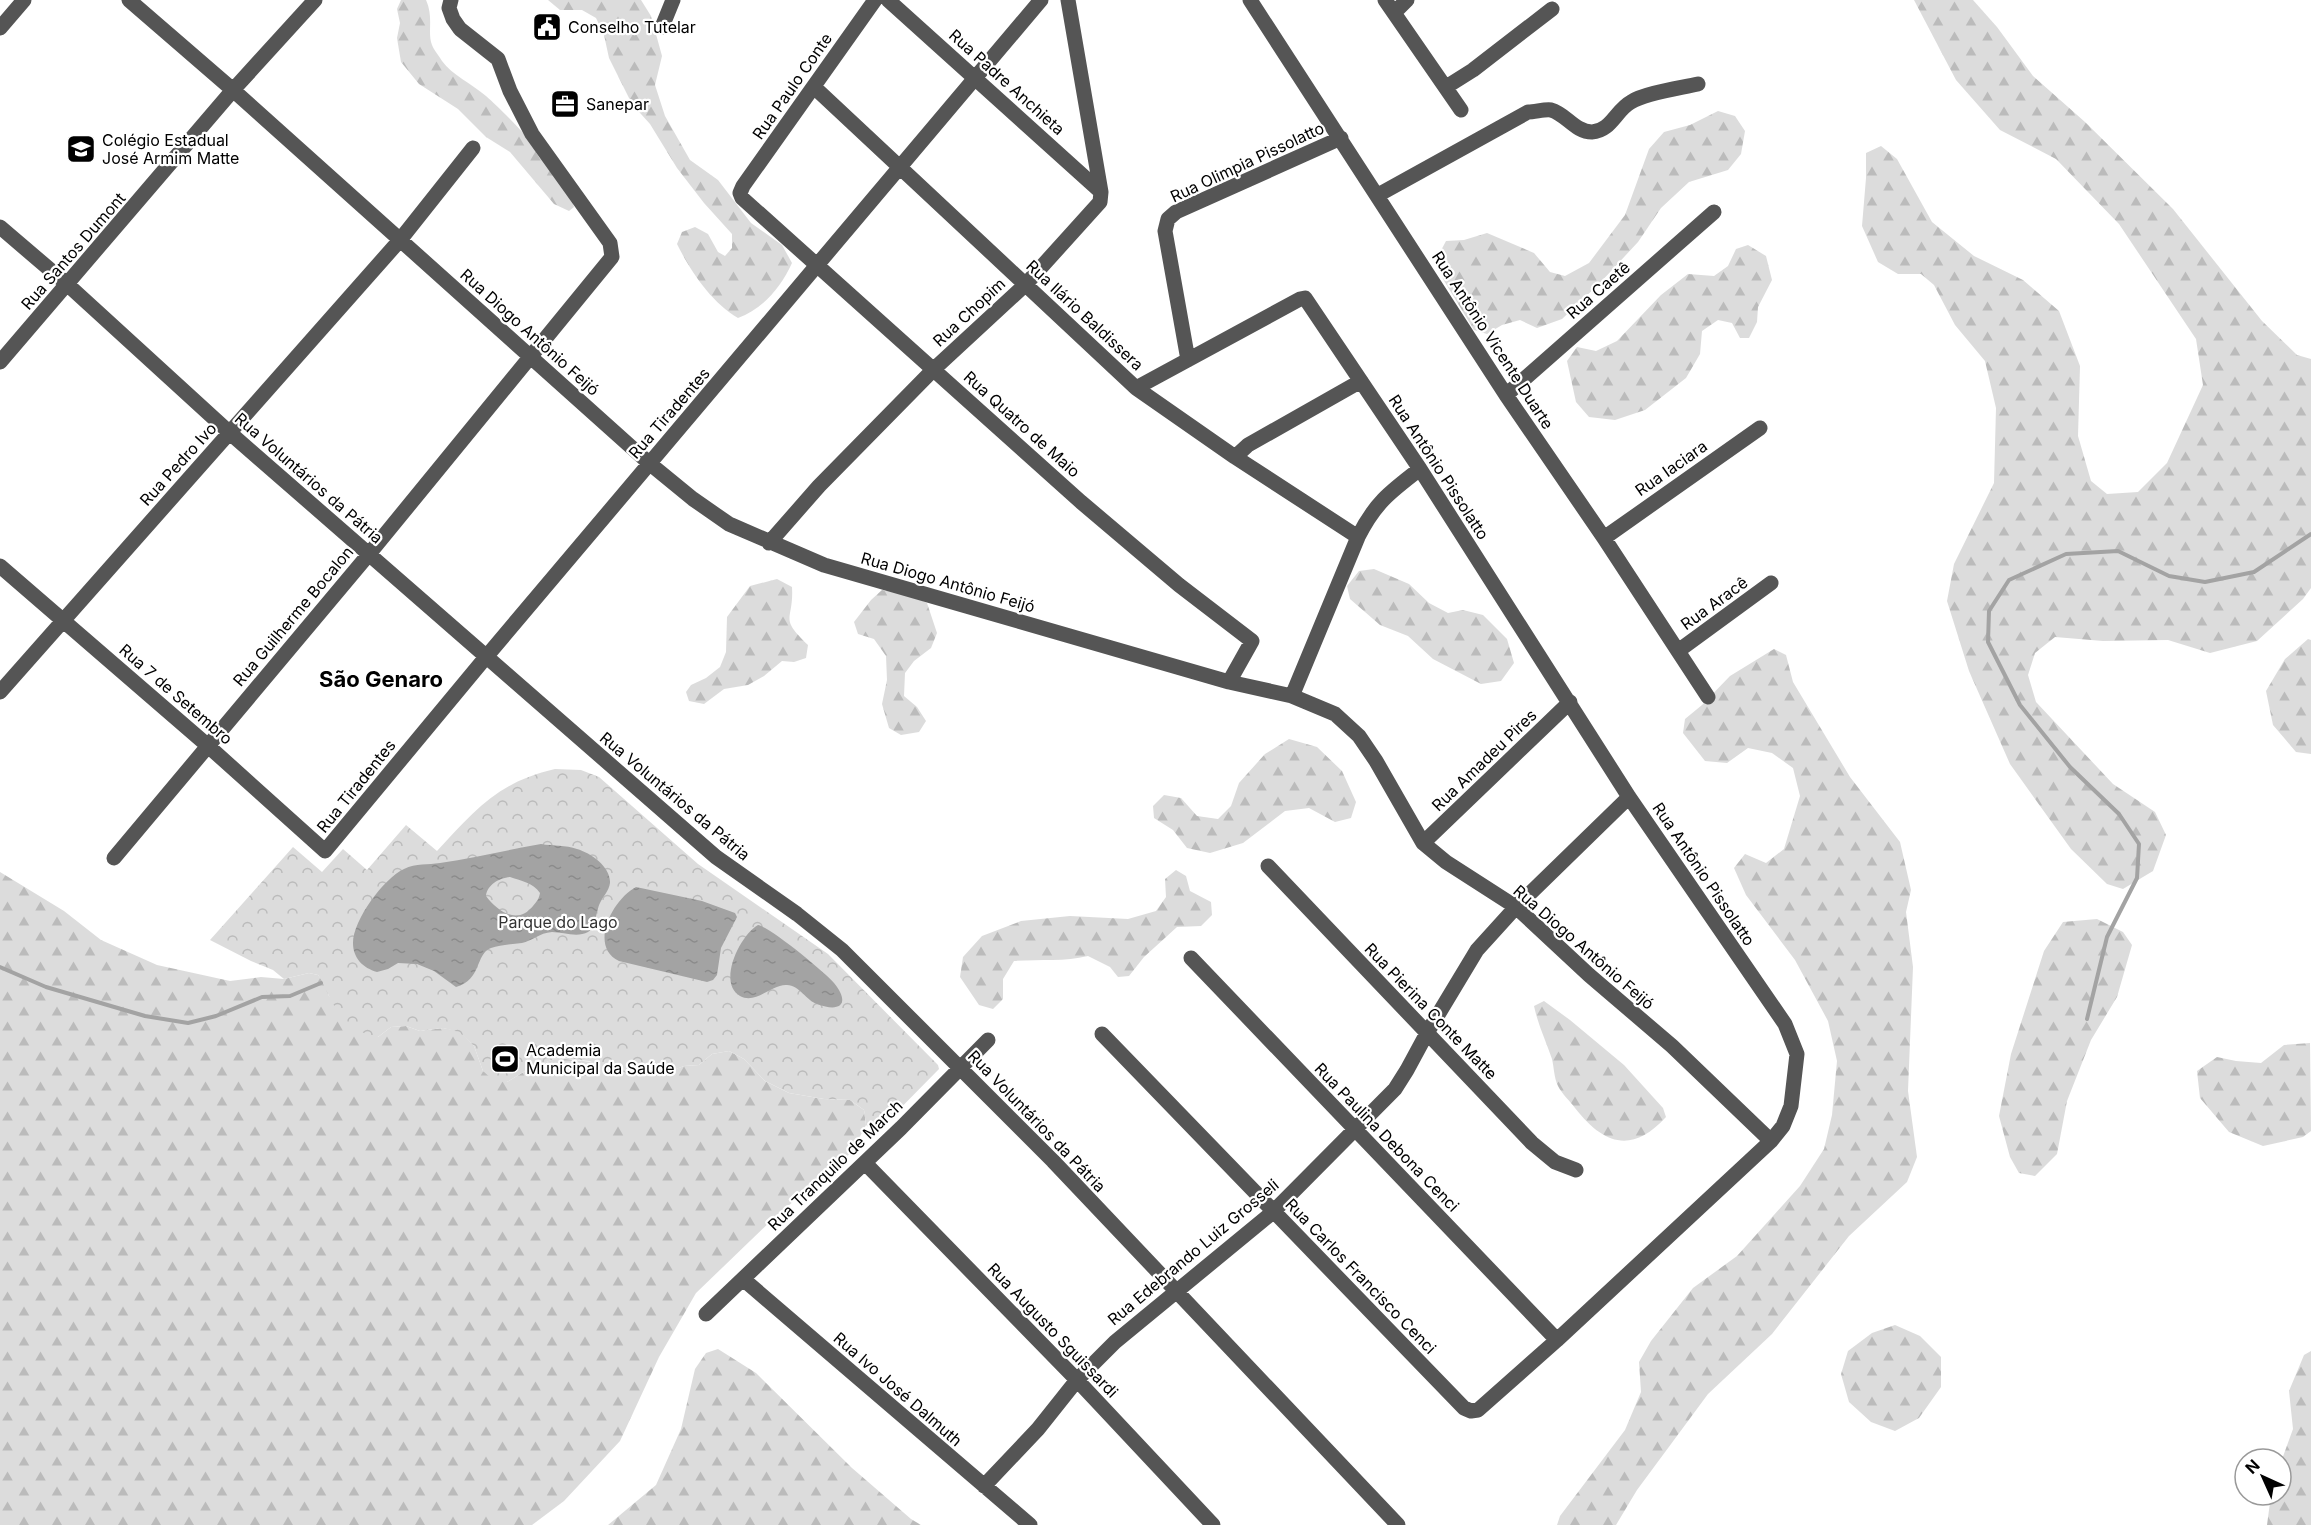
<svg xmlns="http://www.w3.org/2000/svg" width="2311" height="1525" font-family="Inter,sans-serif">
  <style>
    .forest { fill: url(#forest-firs) }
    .park { fill: url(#park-crowns) }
    .water { fill: url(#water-ripples); fill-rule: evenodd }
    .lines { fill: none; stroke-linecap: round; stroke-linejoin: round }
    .stream { stroke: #a3a3a3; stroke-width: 4 }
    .minor { stroke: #555; stroke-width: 15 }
    .labels { text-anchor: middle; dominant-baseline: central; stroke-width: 4.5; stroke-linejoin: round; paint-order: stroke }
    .poi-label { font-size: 16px; fill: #000; stroke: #fff; text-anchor: start }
    .street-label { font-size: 16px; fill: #000; stroke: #fff }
    .park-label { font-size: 16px; fill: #333; stroke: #fff }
    .district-label { font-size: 22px; font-weight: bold; fill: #000; stroke: #fff }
  </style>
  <defs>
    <pattern id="forest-firs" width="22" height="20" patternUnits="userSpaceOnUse" patternTransform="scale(1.5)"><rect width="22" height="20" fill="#dcdcdc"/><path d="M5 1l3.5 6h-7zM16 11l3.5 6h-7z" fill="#bbb"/></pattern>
    <pattern id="park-crowns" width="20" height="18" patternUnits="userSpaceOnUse" patternTransform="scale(1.5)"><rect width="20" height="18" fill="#dcdcdc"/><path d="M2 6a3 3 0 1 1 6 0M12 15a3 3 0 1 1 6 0" fill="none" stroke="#bbb"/></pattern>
    <pattern id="water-ripples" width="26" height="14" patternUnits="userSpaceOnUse" patternTransform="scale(1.5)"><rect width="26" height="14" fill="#a3a3a3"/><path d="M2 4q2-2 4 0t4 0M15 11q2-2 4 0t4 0" fill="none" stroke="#8b8b8b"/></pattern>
  </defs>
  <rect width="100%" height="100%" fill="#fff"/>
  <path class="forest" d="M401,0H426C434,18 427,32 432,45C434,50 439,56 442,61C452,75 472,84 486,96C510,117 568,177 574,207L569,211L554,204L510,152L486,137L458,109L419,84L401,62L397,38L400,23L397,9Z
    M548,0H641L651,16L662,56L655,85L665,116L690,160L718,180L751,223L782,245L792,263C781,287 763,309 738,318C711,302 691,272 677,244L682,232L695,227L708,234L718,252L725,256L732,248V234L704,203L677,168L650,124L632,104L609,58L604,35L596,18L582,10H560Z
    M1914,0H1973L1997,27L2033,76L2085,122L2173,209L2262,321L2297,355L2311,359V588L2303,599L2257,641L2210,653L2168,640L2103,641L2055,637L2035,653L2028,675L2036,702L2113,784L2155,812L2166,835L2153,871L2123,889L2107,884L2071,849L2010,764L1969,671L1947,601L1954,564L1994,483L1996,408L1985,361L1955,325L1934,285L1921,274H1898L1878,262L1862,226L1866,178V153L1881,146L1897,159L1932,222L1974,256L2023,280L2059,311L2080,366L2078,436L2091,481L2107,494L2138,492L2167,463L2203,385L2196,339L2119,224L2056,159L2000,130L1956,80Z
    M1718,111L1735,116L1745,131L1741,154L1728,170L1689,182L1661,208L1638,242L1599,284L1562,319L1537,328L1520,320L1502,325L1487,334L1474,330L1443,279L1437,258L1446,241L1464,240L1487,233L1534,253L1550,272L1565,276L1589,263L1625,215L1649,149L1664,132L1690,125Z
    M1748,245L1766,256L1772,280L1758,307L1757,322L1749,338H1740L1732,323L1718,320L1702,331L1700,354L1686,378L1645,410L1615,420L1589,417L1576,402L1567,361L1577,347L1596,351L1617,341L1661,295L1688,274L1714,276L1728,266L1736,249Z
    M1374,569L1409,584L1429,603L1448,613L1463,610L1483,615L1507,639L1514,663L1501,681L1481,684L1433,659L1408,636L1380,625L1350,599L1347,586L1359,571Z
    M777,579L792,587C794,622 778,616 808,645L806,658L794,662L782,661L764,676L748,685L724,689L704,704L689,701L686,692L691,685L706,678L720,667L726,652L727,617L750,586Z
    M882,590L911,595L927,603L937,633L931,648L914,661L905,673L904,696L917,707L926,721L919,732L901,735L889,728L882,704L887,680L886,656L874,639L858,634L854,622L871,600Z
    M2308,639L2311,640V754L2296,752L2273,725L2266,691L2285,659Z
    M1774,649L1786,655L1793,682L1850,777L1900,842L1911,890L1906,912L1913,967L1908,1091L1917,1157L1907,1182L1849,1236L1772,1334L1708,1394L1637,1490L1616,1525H1557L1560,1516L1625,1430L1641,1392L1639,1362L1651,1341L1693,1288L1737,1256L1800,1186L1824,1149L1832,1115L1837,1061L1828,1021L1795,960L1746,895L1734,868L1745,854L1766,863L1784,849L1800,796L1793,768L1772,753L1748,748L1727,763L1705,761L1683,733L1685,719L1702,705L1730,676Z
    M1289,739L1317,747L1342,771L1356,802L1351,818L1335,822L1309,808L1285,811L1243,843L1210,853L1187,848L1173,830L1154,818L1153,806L1164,795L1181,798L1197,816L1218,819L1231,806L1239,783L1265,754Z
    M1176,870L1186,876L1190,891L1211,902L1212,915L1201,926L1177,927L1144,957L1129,976L1118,977L1110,967L1088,956C1064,962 1040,959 1014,961L1003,979V999L993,1009L979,1005L960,977L963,957L982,936L1021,921L1070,916L1128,919L1156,911L1166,897L1165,879Z
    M0,872L64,911L101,940L157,965L230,981L261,977L284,979L309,973L318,975L325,984L329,996L378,1037L391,1027L406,1026L420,1031L443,1028L459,1031L474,1046L483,1071L507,1082L530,1068L557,1058L670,1071L684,1066L699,1065L712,1054L729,1051L744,1059L765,1081L789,1093L824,1099L850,1100L864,1110L866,1125L852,1152L775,1217L696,1293L659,1357L620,1441L564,1501L532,1525H0Z
    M2097,919L2123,932L2132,945L2117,997L2091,1040L2067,1101L2057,1154L2035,1176L2019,1173L2010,1157L1999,1116L2011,1054L2044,951L2063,922Z
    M1544,1001L1570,1020L1624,1065L1663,1108L1666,1117C1632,1154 1604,1145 1575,1108C1570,1101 1562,1094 1558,1086C1554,1078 1554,1067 1552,1059C1546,1041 1538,1025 1534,1006Z
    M2310,1043L2311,1131L2303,1137L2263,1146L2229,1132L2200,1098L2197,1071L2217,1057L2236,1061L2261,1063L2284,1045Z
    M1895,1325L1920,1336L1941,1357V1387L1919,1418L1895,1431L1871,1422L1849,1402L1841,1374L1848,1351L1872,1333Z
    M718,1349L756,1373L852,1468L911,1519L921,1525H608L656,1485L681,1429L695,1369L706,1353Z
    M2311,1351V1525H2267L2271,1495H2281V1462L2293,1429L2289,1391L2304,1355Z"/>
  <path class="park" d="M555,769L581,770L599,777L698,864L828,954L938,1065L939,1069L876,1133L866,1125L864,1110L850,1100L824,1099L789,1093L765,1081L744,1059L729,1051L712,1054L699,1065L684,1066L653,1078H639L589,1061L557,1058L530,1068L507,1082L494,1081L483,1071L474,1046L459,1032L443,1028L420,1031L406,1026L391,1027L378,1037C357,1035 337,1015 329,996C325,988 323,982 318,975L309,973L284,979L273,970L251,961L210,940L293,847L322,872L343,849L367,870L406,825L437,851C475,810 498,782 555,769Z"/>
  <path class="water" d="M541,844C553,846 566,845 577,849C591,853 611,867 610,883C609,891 603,896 600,903C596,911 596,927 588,932C577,938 563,932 552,932C539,933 532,941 522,943C512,944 500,945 491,948C475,954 482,980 456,987L434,971L417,964L398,963L388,969L377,972C363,968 353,958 353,943C353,920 384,878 404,869C416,863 428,865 440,863C474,858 507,850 541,844ZM510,877C522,881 533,883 540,893C539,899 537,901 533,906C518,925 498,912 486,896C487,885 499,878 510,877Z
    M636,887L702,901L735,913L737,917L721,948L717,975L713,980L707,982L619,961C588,946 613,899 636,887Z
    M758,925C770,927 825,972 834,983C851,1004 840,1013 817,1004C807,1001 799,985 787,985C771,984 756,1005 740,996C717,983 740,935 758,925Z"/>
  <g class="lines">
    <path class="stream" d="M0,967L46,987L145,1016L188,1023L216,1016L262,997L290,996L321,983
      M2087,1019L2107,937L2137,878L2139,844L2119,814L2070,767L2020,705L1988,642L1989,611L2009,580L2066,554L2118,551L2169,576L2205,582L2254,572L2311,534"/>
    <path class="minor" d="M129,0L233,90L649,463L693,499L729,524L824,565L1229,682L1292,696L1335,714L1359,736L1376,761L1423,843L1446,862L1516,907L1589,975L1672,1046L1771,1141
      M875,0L743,186L740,193L742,198L1081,502L1179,585L1252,641L1229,682
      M888,0L1101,192
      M1250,0L1506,395L1604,538L1708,697
      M1385,0L1461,110
      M1394,13L1407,0
      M662,27L673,0
      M0,28L24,0
      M814,87L1136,388L1235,457L1358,537
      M1446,87L1473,70L1552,9
      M1378,195L1528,112C1535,112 1545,109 1551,110C1566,114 1575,132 1592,132C1611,131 1616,110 1631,102C1645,93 1681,88 1698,84
      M0,227L68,285L230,433L716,857L797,914L842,950L1053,1161L1398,1525
      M1188,360L1165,231L1168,219L1176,212L1341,138
      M0,362L233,90L315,0
      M1506,395L1714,212
      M1235,457L1248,445L1361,381
      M1604,538L1760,428
      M769,543L819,486L934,369L1026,284L1100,202L1101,192L1068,0
      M0,566L207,745L325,851L486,657L1041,0
      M1678,651L1771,583
      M0,692L400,240L473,148
      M1292,696L1358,537C1375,503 1390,492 1420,469
      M1423,843L1570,702
      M114,858L369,554L612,257L610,243L532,134L510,91L498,59L460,29L453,19L449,8L451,0
      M1268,866L1532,1143L1555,1162L1576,1170
      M1191,958L1557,1340
      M1102,1034L1464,1408L1471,1411L1478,1410L1557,1340L1771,1141L1783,1126L1791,1106L1797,1054L1785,1024L1629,797L1420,469L1305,298L1300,299L1136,388
      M865,1163L1077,1380L1213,1525
      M743,1279L1030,1525
      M706,1314L901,1128L988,1040
      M984,1486L1038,1429L1077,1380L1115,1342L1273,1212L1395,1089L1407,1070L1427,1033L1477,950L1516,907L1629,797"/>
  </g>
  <defs>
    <g id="civic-square" transform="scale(1.5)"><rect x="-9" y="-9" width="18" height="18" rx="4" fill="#000" stroke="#fff"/><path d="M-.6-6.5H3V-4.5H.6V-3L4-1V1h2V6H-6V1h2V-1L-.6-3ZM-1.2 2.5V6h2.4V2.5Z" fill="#fff"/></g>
    <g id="office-square" transform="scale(1.5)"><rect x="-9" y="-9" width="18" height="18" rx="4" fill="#000" stroke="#fff"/><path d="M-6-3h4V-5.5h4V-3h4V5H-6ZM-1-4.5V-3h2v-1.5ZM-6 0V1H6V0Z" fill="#fff"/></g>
    <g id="school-square" transform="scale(1.5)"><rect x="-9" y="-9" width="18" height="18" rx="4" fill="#000" stroke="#fff"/><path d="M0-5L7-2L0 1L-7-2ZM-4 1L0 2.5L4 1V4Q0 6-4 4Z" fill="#fff"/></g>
    <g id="stadium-square" transform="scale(1.5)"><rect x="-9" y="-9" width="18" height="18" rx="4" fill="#000" stroke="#fff"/><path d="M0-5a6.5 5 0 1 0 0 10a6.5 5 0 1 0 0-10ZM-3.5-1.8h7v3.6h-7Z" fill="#fff"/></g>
  </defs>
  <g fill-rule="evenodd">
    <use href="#civic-square" x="547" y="27"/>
    <use href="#office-square" x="565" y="104"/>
    <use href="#school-square" x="81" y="149"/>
    <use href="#stadium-square" x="505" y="1059"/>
  </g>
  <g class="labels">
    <g class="poi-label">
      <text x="568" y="27">Conselho Tutelar</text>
      <text x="586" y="104">Sanepar</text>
      <text x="102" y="140">Colégio Estadual<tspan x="102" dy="18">José Armim Matte</tspan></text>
      <text x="526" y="1050">Academia<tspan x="526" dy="18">Municipal da Saúde</tspan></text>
    </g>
    <g class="street-label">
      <text transform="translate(1007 82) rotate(42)">Rua Padre Anchieta</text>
      <text transform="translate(792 86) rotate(-55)">Rua Paulo Conte</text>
      <text transform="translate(1247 162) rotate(-25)">Rua Olimpia Pissolatto</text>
      <text transform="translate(73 251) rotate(-49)">Rua Santos Dumont</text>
      <text transform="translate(1598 290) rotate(-41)">Rua Caetê</text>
      <text transform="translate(969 312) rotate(-43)">Rua Chopim</text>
      <text transform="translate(1085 315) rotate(43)">Rua Ilário Baldissera</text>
      <text transform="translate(530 332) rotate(42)">Rua Diogo Antônio Feijó</text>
      <text transform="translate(1493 340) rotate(57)">Rua Antônio Vicente Duarte</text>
      <text transform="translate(669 413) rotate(-49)">Rua Tiradentes</text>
      <text transform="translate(1022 424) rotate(42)">Rua Quatro de Maio</text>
      <text transform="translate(178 464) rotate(-48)">Rua Pedro Ivo</text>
      <text transform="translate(1439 467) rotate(57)">Rua Antônio Pissolatto</text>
      <text transform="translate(1671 468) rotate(-35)">Rua Iaciara</text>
      <text transform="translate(309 478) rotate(41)">Rua Voluntários da Pátria</text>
      <text transform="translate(948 582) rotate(16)">Rua Diogo Antônio Feijó</text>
      <text transform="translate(1714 603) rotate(-36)">Rua Aracê</text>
      <text transform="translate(293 616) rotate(-50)">Rua Guilherme Bocalon</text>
      <text transform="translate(176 694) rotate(41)">Rua 7 de Setembro</text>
      <text transform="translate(1484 760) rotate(-44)">Rua Amadeu Pires</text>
      <text transform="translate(356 786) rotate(-51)">Rua Tiradentes</text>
      <text transform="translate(675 796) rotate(40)">Rua Voluntários da Pátria</text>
      <text transform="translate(1704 874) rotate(56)">Rua Antônio Pissolatto</text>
      <text transform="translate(1584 947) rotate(41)">Rua Diogo Antônio Feijó</text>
      <text transform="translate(1431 1011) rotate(46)">Rua Pierina Conte Matte</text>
      <text transform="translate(1037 1121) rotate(46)">Rua Voluntários da Pátria</text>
      <text transform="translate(1387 1137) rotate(46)">Rua Paulina Debona Cenci</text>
      <text transform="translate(835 1165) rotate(-44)">Rua Tranquilo de March</text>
      <text transform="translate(1193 1252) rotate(-40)">Rua Edebrando Luiz Grosseli</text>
      <text transform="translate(1361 1276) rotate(46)">Rua Carlos Francisco Cenci</text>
      <text transform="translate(1053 1330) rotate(46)">Rua Augusto Sguissardi</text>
      <text transform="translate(898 1389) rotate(41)">Rua Ivo José Dalmuth</text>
    </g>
    <g class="park-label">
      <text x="558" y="922">Parque do Lago</text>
    </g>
    <g class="district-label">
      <text x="381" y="679">São Genaro</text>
    </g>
  </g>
  <g transform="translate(2263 1477) rotate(315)"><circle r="28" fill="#ffffff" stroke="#999999" stroke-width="1.5"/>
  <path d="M0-4.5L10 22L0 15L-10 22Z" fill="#000000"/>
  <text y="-9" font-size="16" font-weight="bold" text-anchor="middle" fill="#000000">N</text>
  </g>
</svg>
